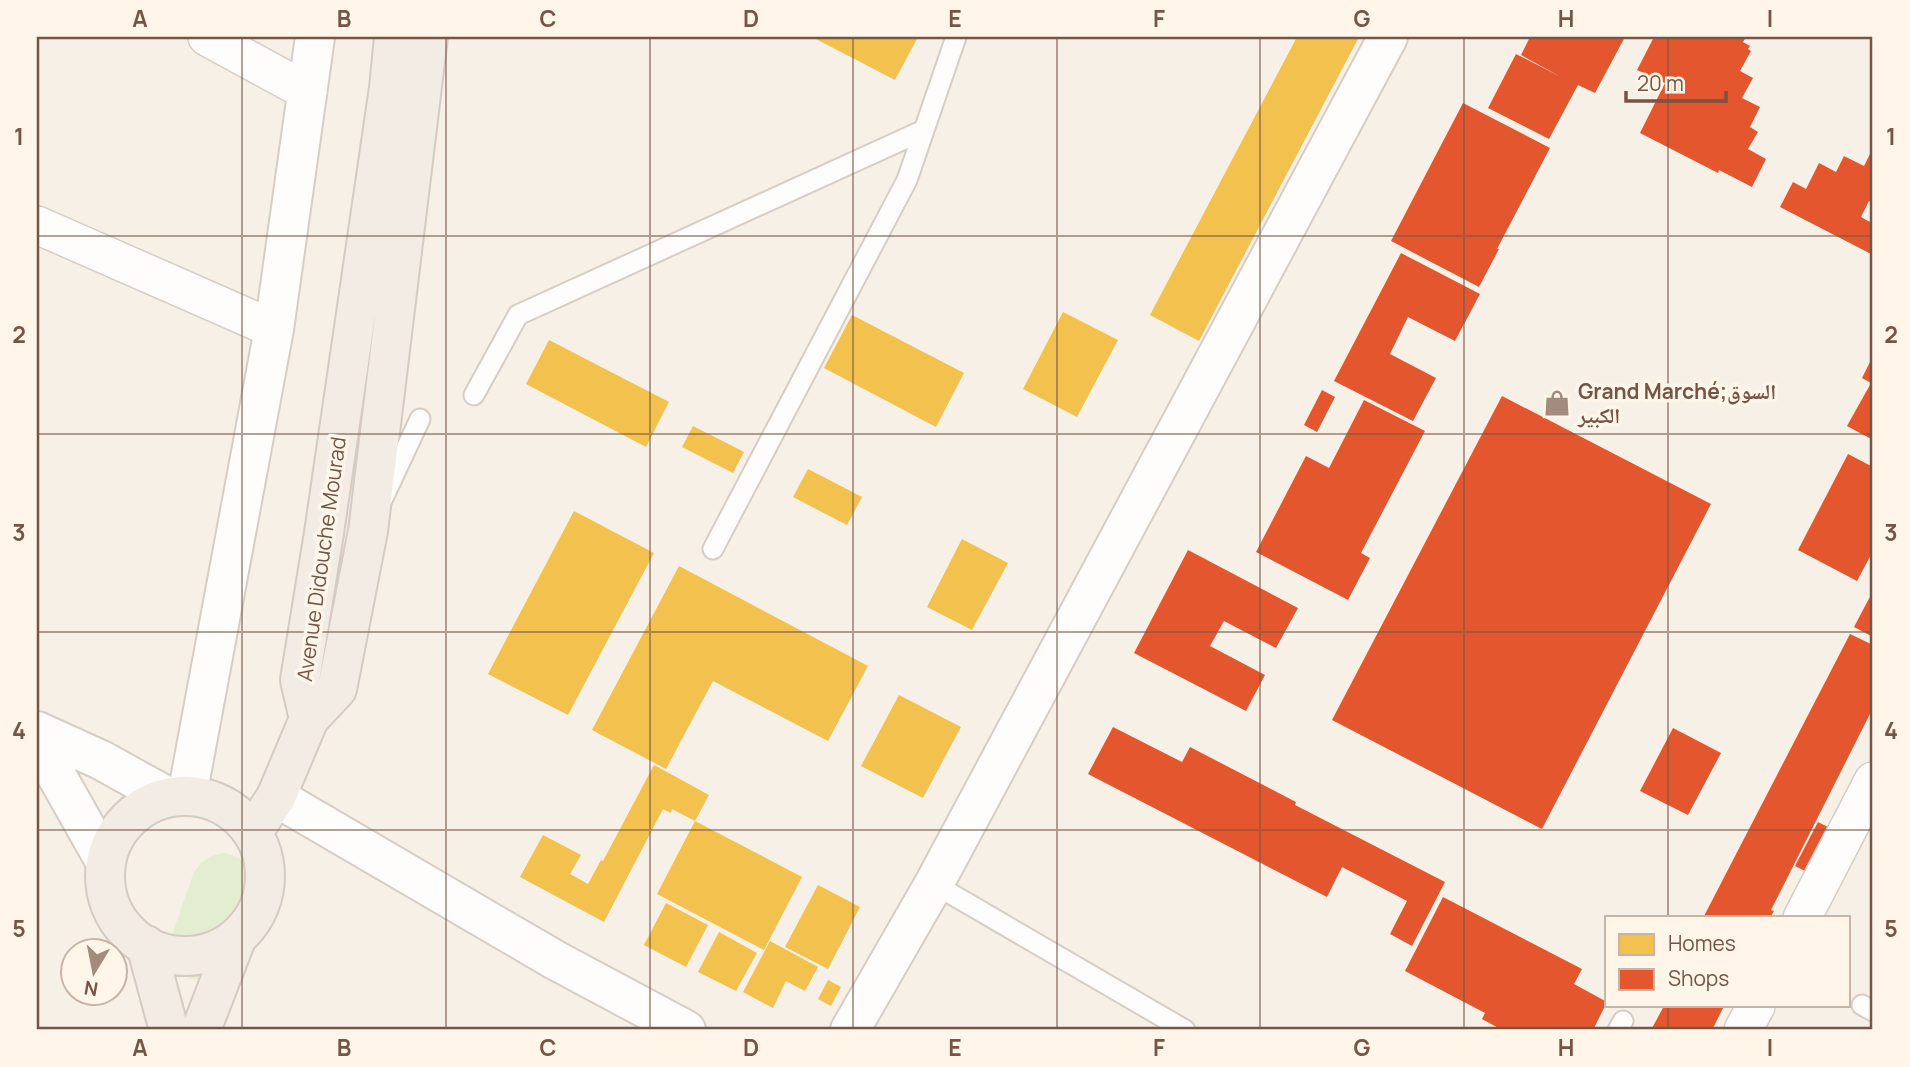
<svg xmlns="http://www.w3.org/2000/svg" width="1910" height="1067" font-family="Manrope,'Noto Naskh Arabic',sans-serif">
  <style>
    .green { fill: #e3eed0 }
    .homes { fill: #f2c14e }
    .shops { fill: #e4572e }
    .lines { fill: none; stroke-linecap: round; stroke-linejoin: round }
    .service-casing { stroke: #d8cdc5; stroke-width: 23 }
    .minor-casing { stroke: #d8cdc5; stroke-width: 40 }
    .tertiary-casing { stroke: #d8cdc5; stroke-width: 42 }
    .primary-casing { stroke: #d6cac3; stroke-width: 42 }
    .service { stroke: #fefdfb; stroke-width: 19 }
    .minor { stroke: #fefdfb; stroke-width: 37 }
    .tertiary { stroke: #fefdfb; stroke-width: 38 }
    .primary { stroke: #f2ece4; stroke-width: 38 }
    .grid { fill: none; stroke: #765546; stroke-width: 2; stroke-opacity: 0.55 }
    .labels { text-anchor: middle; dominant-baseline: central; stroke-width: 7; stroke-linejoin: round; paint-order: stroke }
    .poi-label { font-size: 21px; font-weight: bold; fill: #765546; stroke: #fff5e8; text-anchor: start }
    .street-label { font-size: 21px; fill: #765546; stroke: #fff5e8 }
    .neatline { fill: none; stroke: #765546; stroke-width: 2.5 }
    .grid-label { font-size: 23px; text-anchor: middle; font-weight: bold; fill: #765546 }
  </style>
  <rect width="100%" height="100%" fill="#f7f0e7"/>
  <path class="green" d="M223,853C243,857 251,864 255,884C246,907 232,966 210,978C204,981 195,980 189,978C175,973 169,962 167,949L194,872C202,860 209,856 223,853Z"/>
  <path class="homes" d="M812,37H918L895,80Z
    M1297,37H1359L1199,341L1150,315Z
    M1063,312L1118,340L1077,417L1023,389Z
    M852,315L964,373L936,427L824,368Z
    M549,340L669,402L646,447L526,384Z
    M693,426L744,452L733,473L682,447Z
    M808,469L862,497L847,525L793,497Z
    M574,511L654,553L568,715L488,674Z
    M962,539L1008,563L972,630L927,607Z
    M679,566L868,666L828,741L713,681L666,769L592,730Z
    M899,695L961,727L923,798L861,766Z
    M654,765L709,795L695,821L672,809L671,813L663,809L604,922L520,877L543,835L581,855L570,874L588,884L601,860L603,861Z
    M695,821L802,877L764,950L657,894Z
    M818,885L860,907L828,969L785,947Z
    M666,903L708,925L686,967L644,945Z
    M719,932L757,953L736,991L698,972Z
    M770,941L818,967L805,991L786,981L773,1008L743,992Z
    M828,980L841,987L831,1006L818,999Z"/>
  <path class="shops" d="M1530,37H1625L1595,93L1578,85L1549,139L1488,108L1516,54L1561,77L1521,55Z
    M1654,37H1746L1743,42L1750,46L1748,49L1751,51L1740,71L1753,78L1742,98L1760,107L1750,127L1758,132L1748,149L1766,159L1752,187L1719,170L1718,173L1640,133L1665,83L1637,70Z
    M1463,103L1550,148L1497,249H1499L1479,287L1391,241Z
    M1873,148V204L1869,201L1861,217L1870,222L1873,215V255L1780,207L1793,182L1806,189L1819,163L1836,172L1844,156L1864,166Z
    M1401,253L1480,294L1455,341L1408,317L1390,354L1436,378L1413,421L1334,381Z
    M1873,356V440L1847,426L1871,383L1862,378Z
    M1322,390L1335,397L1317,432L1304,425Z
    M1502,396L1711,504L1542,829L1332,720Z
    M1364,400L1425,431L1361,553L1370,558L1348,600L1256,552L1306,456L1329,468Z
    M1848,454L1873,467V551L1857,581L1798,550Z
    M1188,550L1298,608L1276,648L1224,621L1210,646L1265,675L1246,711L1134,653Z
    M1873,591V637L1854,627Z
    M1850,634L1873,645V708L1771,910L1774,911L1770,918H1703Z
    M1113,727L1182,762L1190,747L1296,802L1295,805L1445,882L1412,946L1390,934L1407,901L1342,867L1327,897L1088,774Z
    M1673,728L1721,753L1688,815L1640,791Z
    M1818,822L1834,830L1811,874L1795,866Z
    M1443,897L1582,969L1574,984L1607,1002L1593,1030H1502L1482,1019L1485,1013L1405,971Z
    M1664,1006H1724L1712,1030H1651Z"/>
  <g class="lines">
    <g class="service-casing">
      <path id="service" d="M474,395L518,315L924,130
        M383,498L420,419
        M713,549L907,180L956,37
        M934,884L1185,1030
        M1862,1005L1873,1011
        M1618,1030L1623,1021"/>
    </g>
    <g class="minor-casing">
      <path id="minor" d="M207,37L308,92
        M37,225L274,329
        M1802,918L1873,781
        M1743,1030L1756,1006"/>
    </g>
    <g class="tertiary-casing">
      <path id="tertiary" d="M37,731L101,760L168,797
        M37,741L106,863
        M187,796L274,329L315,37
        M276,797L555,960L686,1030
        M850,1030L934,884L1388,37"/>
    </g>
    <g class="primary-casing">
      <path id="primary" d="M309,719L300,680L324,533L389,88L394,37
        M105 876a80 80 0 1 1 160 0a80 80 0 1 1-160 0Z
        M253,832L276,797L309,719L337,689L368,531L428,37
        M146,945L169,1030
        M201,1030L237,937"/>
    </g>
    <use href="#service" class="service"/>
    <use href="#minor" class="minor"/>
    <use href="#tertiary" class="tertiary"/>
    <use href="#primary" class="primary"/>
  </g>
  <path class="grid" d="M242,37V1030M446,37V1030M650,37V1030M853,37V1030M1057,37V1030M1260,37V1030M1464,37V1030M1668,37V918M37,236H1873M37,434H1873M37,632H1873M37,830H1873M1668,1006V1030"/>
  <defs>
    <g id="shop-bare" transform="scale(2.1)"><path d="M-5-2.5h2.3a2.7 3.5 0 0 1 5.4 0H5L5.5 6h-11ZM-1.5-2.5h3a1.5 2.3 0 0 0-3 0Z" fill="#a38b7e" stroke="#fff5e8" stroke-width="2.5" paint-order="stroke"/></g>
  </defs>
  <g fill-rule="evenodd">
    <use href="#shop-bare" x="1557" y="403"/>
  </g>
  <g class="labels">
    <g class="poi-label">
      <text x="1578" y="391">Grand Marché;السوق<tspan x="1578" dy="24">الكبير</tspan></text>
    </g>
    <g class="street-label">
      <text transform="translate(321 559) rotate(-82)">Avenue Didouche Mourad</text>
    </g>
  </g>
  <rect width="1910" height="1067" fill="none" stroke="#fff5e8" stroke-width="77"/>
  <rect x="1605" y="916" width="245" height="91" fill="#fff5e8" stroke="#c8b5a7" stroke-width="2"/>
  <rect x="1619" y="934" width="35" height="21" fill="#f2c14e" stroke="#c8b5a7" stroke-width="2"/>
  <text x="1668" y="951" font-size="21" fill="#765546">Homes</text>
  <rect x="1619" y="969" width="35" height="21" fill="#e4572e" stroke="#c8b5a7" stroke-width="2"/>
  <text x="1668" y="986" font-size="21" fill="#765546">Shops</text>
  <g transform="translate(94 972) rotate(190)"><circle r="33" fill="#fff5e8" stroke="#c8b5a7" stroke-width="2"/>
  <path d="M0-5L12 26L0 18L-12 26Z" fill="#a38b7e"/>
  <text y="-10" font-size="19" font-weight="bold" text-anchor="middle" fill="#765546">N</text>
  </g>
  <path d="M1626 91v10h100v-10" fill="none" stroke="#765546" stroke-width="3.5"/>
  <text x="1637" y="91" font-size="21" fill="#765546" stroke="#fff5e8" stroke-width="5" paint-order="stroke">20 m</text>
  <rect x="38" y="38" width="1833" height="990" class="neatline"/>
  <g class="grid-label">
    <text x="140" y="27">A</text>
    <text x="344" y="27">B</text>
    <text x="548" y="27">C</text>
    <text x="751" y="27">D</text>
    <text x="955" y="27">E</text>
    <text x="1159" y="27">F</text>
    <text x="1362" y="27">G</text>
    <text x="1566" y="27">H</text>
    <text x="1770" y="27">I</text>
    <text x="19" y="145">1</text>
    <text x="1891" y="145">1</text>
    <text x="19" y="343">2</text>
    <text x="1891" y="343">2</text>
    <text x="19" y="541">3</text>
    <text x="1891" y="541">3</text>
    <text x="19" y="739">4</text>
    <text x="1891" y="739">4</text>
    <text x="19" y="937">5</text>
    <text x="1891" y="937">5</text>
    <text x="140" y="1056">A</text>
    <text x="344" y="1056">B</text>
    <text x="548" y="1056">C</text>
    <text x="751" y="1056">D</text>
    <text x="955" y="1056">E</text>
    <text x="1159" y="1056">F</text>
    <text x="1362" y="1056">G</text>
    <text x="1566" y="1056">H</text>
    <text x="1770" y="1056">I</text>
  </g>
</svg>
